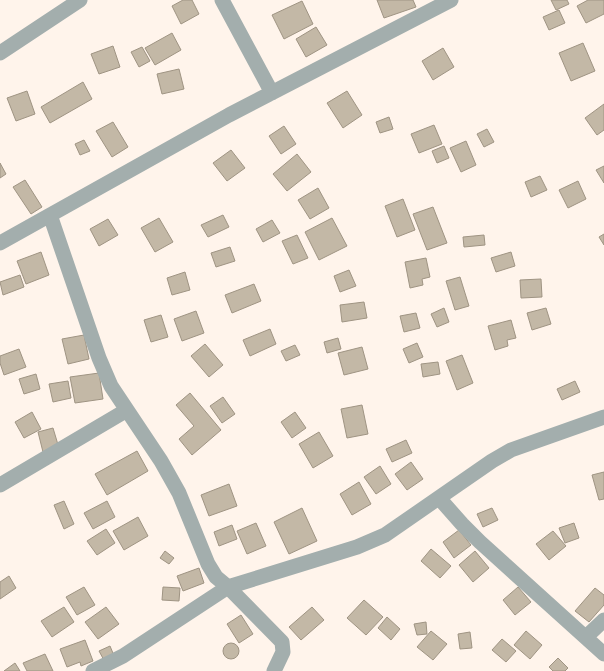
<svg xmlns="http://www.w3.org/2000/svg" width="604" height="671" font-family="Commissioner,sans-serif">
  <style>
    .building { fill: #c3b8a6; stroke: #9f9483 }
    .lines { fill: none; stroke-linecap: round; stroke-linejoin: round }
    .street { stroke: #a3aead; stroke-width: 15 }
  </style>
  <rect width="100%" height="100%" fill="#fff4eb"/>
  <path class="building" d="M183,0H192L199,14L181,24L172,6Z
    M377,0H413L416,7L384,18Z
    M551,0H567L569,4L556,10Z
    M588,0H604V14L586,23L577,6Z
    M302,1L313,24L284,39L272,15Z
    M559,10L565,23L549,30L543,17Z
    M316,27L327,45L306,57L296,39Z
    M172,33L181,50L155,65L145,48Z
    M583,43L595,71L571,81L559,53Z
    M113,46L120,67L99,74L91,54Z
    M142,47L150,61L139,67L131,52Z
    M443,48L454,67L433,80L422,61Z
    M179,69L184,89L162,94L157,74Z
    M83,82L92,99L50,123L41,107Z
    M27,91L35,114L16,121L7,98Z
    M347,91L362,115L343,128L327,103Z
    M604,104V130L597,135L585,118Z
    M389,117L393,129L380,133L376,122Z
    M113,122L128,147L112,157L96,131Z
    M434,125L442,144L419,153L411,134Z
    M284,126L296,144L281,154L269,136Z
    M487,129L494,142L484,147L477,134Z
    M84,140L90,151L80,155L75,144Z
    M466,141L476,165L461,172L450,148Z
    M444,146L449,158L437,163L432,151Z
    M231,150L245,168L227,181L213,163Z
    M297,154L311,172L287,191L273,174Z
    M0,163L6,174L0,178Z
    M604,166V183L596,170Z
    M540,176L547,190L531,197L525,182Z
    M25,180L42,207L31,214L13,187Z
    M578,181L586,199L568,208L559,190Z
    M318,188L329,208L310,219L298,200Z
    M403,199L415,230L397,237L385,206Z
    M433,207L447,243L427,250L413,214Z
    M223,215L229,227L208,237L201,225Z
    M159,218L173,242L155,252L141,228Z
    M332,218L347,246L319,260L305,232Z
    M108,219L118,235L99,246L90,229Z
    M272,220L280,233L263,242L256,229Z
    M604,234V245L599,237Z
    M297,235L308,258L293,264L282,241Z
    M484,235L485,245L464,247L463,237Z
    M230,247L235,261L216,267L211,253Z
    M41,252L49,275L26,284L17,261Z
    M511,252L515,266L496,272L491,258Z
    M426,258L430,277L422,279L423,285L410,288L405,262Z
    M349,270L356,286L340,292L334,276Z
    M185,272L190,290L172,295L167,278Z
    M20,275L24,287L3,295L0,282Z
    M460,277L469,306L455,310L446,281Z
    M541,279L542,297L521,298L520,280Z
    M254,284L261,301L232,313L225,295Z
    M364,302L367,318L342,322L340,305Z
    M444,308L449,322L437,327L431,314Z
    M546,308L551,324L532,330L527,313Z
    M196,311L204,333L182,341L174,319Z
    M416,313L420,328L404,332L400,316Z
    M161,315L168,337L151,342L144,320Z
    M511,320L516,338L507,340L508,346L495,350L488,326Z
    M270,329L276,344L250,356L243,340Z
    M84,335L89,359L68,364L62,339Z
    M338,338L341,349L327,353L324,342Z
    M417,343L423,357L409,363L403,349Z
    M205,344L223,365L209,377L191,356Z
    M295,345L300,355L286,361L281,351Z
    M362,347L368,369L344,375L338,353Z
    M19,349L26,367L4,375L0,363V356Z
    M462,355L473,383L457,390L446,361Z
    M438,362L440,374L423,377L421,364Z
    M99,373L103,399L75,403L70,377Z
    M36,374L40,389L24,394L19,379Z
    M68,381L71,398L53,402L49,384Z
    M575,381L580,392L562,400L557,389Z
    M190,393L221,430L192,455L179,439L194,426L176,405Z
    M223,397L235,414L222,423L210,406Z
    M362,405L368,434L347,438L341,409Z
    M32,412L41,429L24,438L15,422Z
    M295,412L306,428L292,438L281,422Z
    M53,428L59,448L43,452L38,432Z
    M319,432L333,456L313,468L299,444Z
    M406,440L412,453L392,462L386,449Z
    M137,451L148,471L107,495L95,474Z
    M411,462L423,479L407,490L395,474Z
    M380,466L391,484L376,494L364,477Z
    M604,472V499L599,500L592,475Z
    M359,482L371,504L352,515L340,494Z
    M229,484L237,506L209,516L201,495Z
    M64,501L74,524L64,529L54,505Z
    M107,501L115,517L93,529L84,513Z
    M302,508L317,541L289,554L274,522Z
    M492,508L498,520L483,527L477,514Z
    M138,517L148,536L124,550L113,531Z
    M256,523L266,546L247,554L237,531Z
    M574,523L579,538L565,543L559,528Z
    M232,525L237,539L219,546L214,532Z
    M106,529L115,543L97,555L87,541Z
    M459,530L471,545L454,558L443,542Z
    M553,531L566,546L549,560L536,544Z
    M431,549L451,566L440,578L421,561Z
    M165,551L174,558L169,564L160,558Z
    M475,551L489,568L473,582L459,565Z
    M199,568L204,583L183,591L177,576Z
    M9,576L16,588L0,599V582Z
    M84,587L95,605L77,615L66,597Z
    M163,587L180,588L179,601L162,600Z
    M518,587L531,602L515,615L503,600Z
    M595,588L604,595V605L589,622L575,611Z
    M364,600L383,617L366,635L347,618Z
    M64,607L74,622L52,637L41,621Z
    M106,607L119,624L98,639L85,622Z
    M312,607L324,620L301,640L289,627Z
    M241,615L253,634L239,643L227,624Z
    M387,617L400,629L391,640L378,628Z
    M426,622L427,634L417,635L414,624Z
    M431,631L447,644L433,660L417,647Z
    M526,631L542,645L530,659L514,645Z
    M470,632L472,648L460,649L458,634Z
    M502,639L516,651L506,662L492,650Z
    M85,640L93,661L81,666L80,662L67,667L60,649Z
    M223 651a8 8 0 1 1 16 0a8 8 0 1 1-16 0Z
    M110,646L115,658L105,662L99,651Z
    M45,654L53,671H27L23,663Z
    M558,658L568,668L565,671H553L549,667Z
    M15,663L20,671H4Z"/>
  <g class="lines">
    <path class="street" d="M222,0L272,93
      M0,53L80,0
      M50,215L99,358L111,386L161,461L179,493L208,564L216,577L228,587L282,642L283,652L274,671
      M0,243L229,115L451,0
      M0,485L127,410
      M439,498L462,524L480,542L604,654
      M586,637L604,620
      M93,671L123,656L228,587L357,547L385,535L492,461L511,450L604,417"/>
  </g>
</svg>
